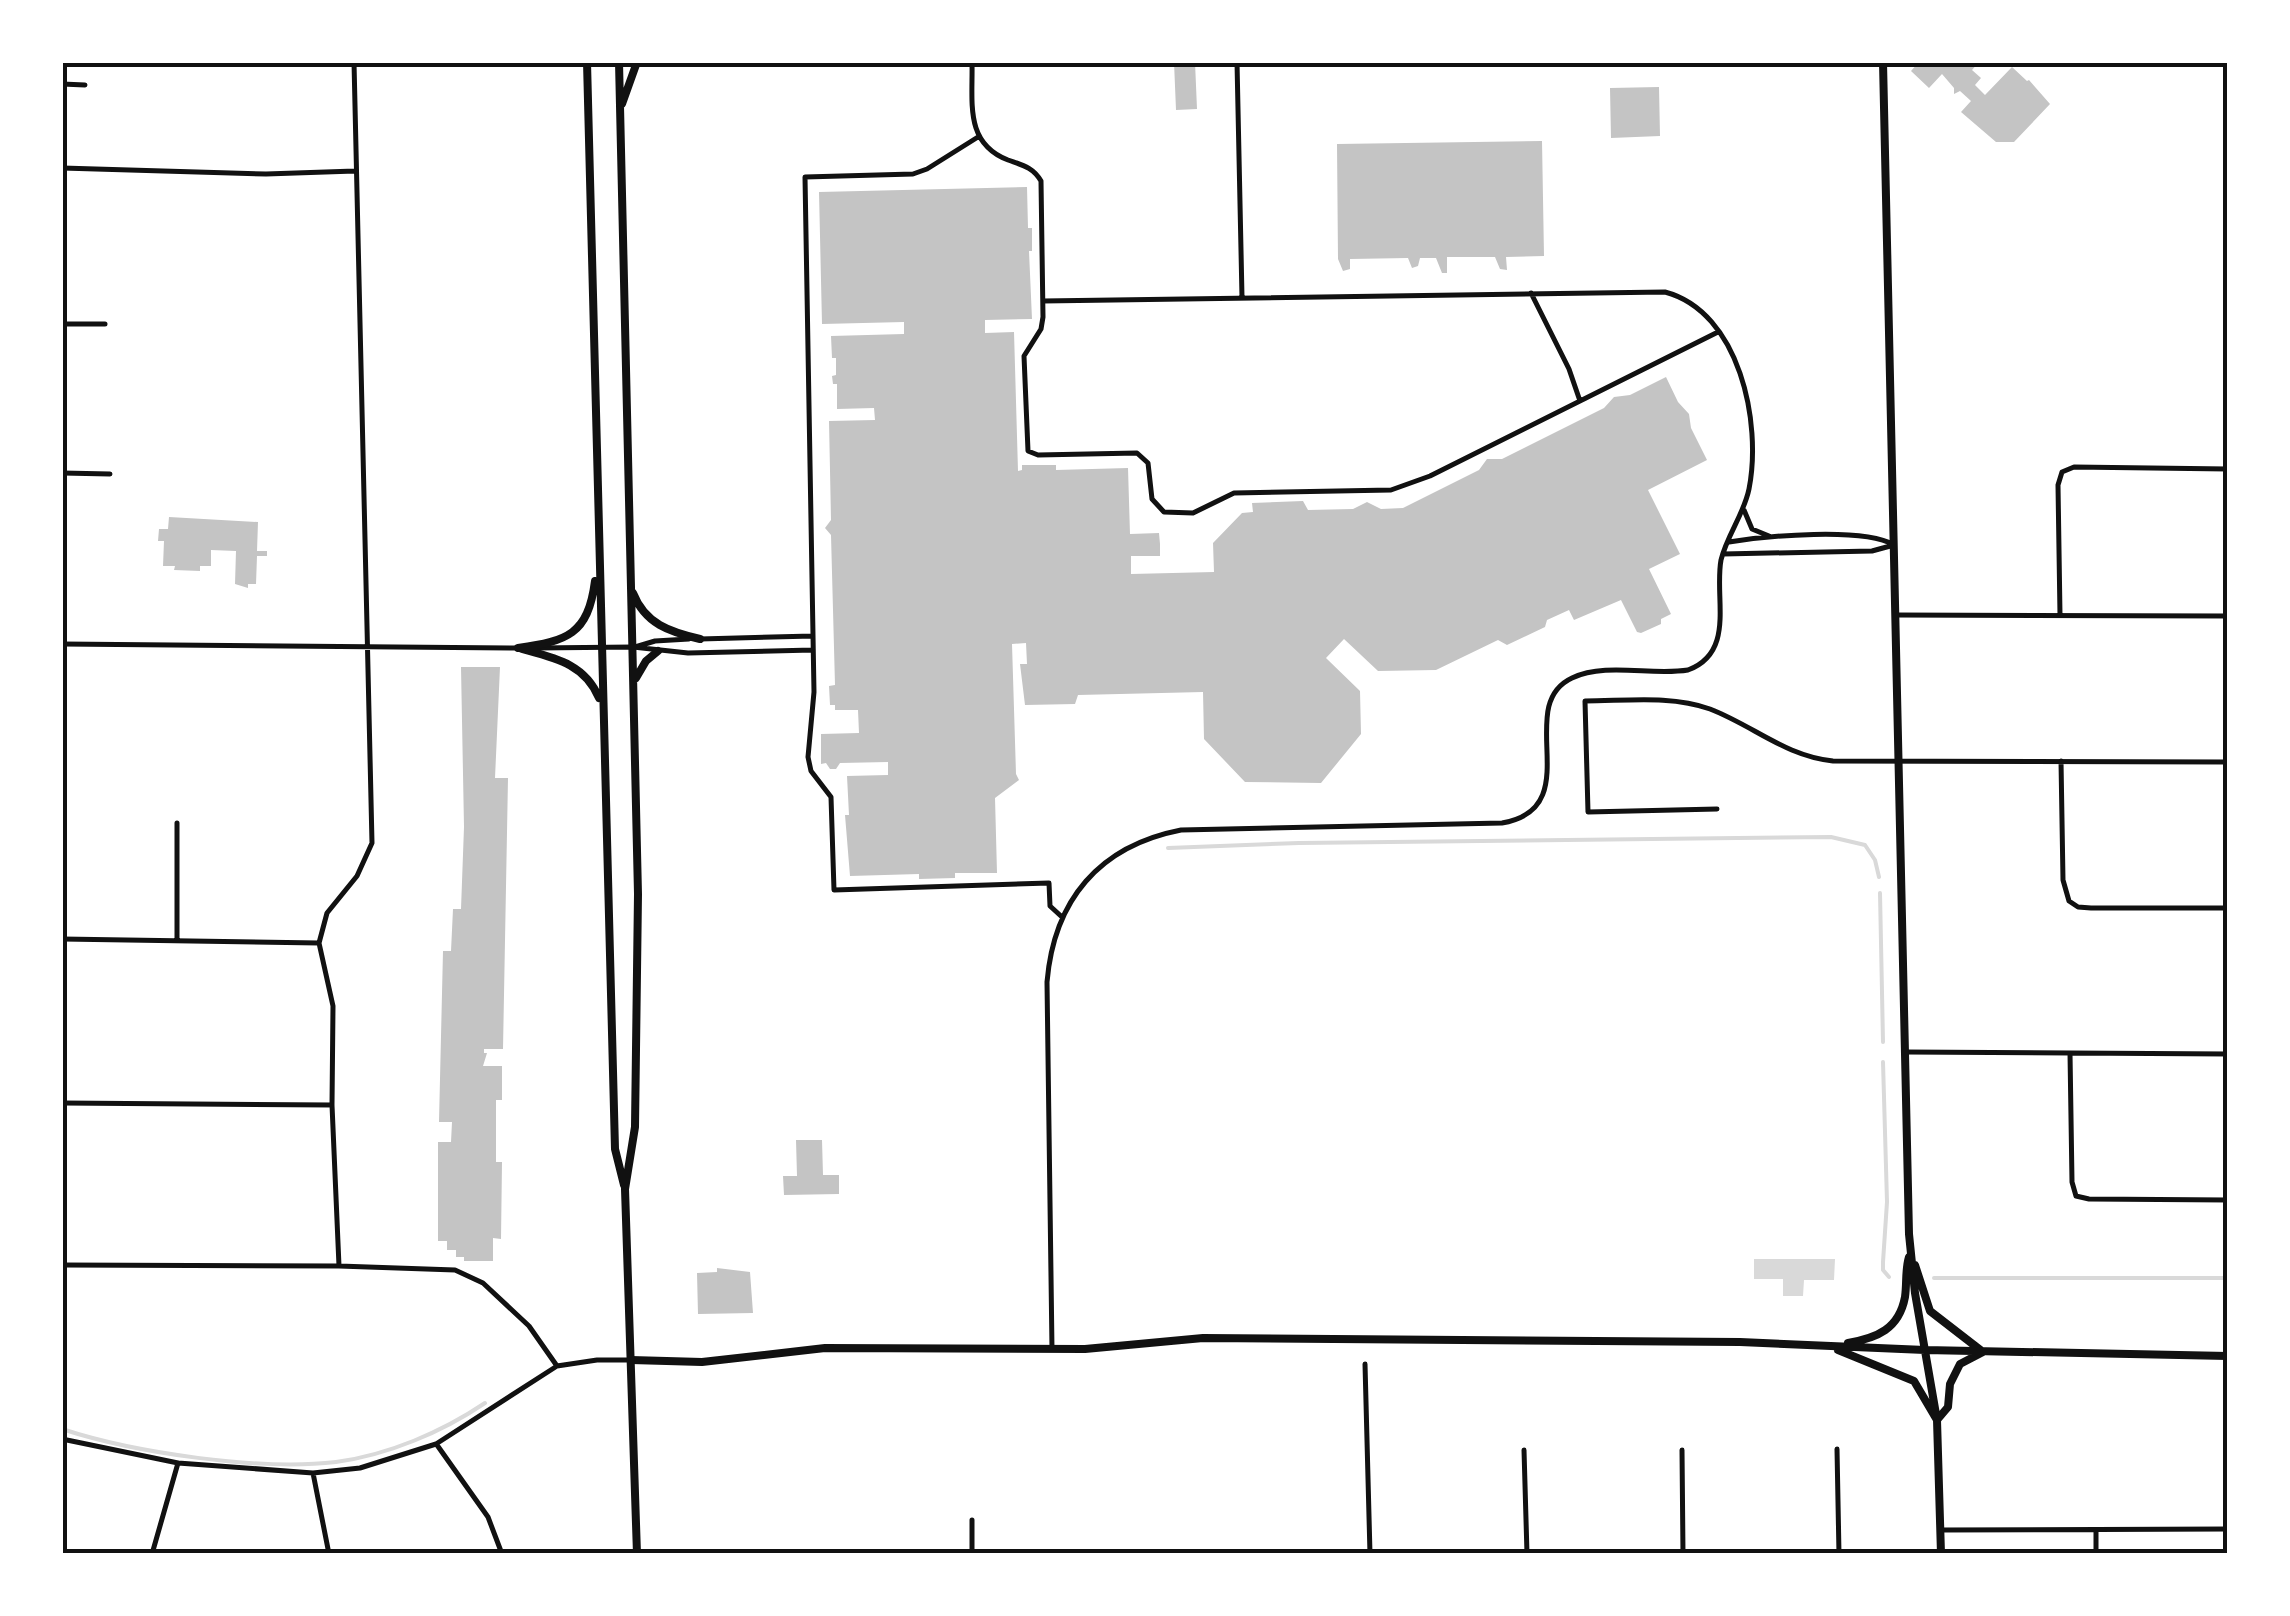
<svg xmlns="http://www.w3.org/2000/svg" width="2290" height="1616" font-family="Montserrat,sans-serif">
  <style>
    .water { fill: #d9d9d9 }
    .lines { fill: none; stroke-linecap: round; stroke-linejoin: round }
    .stream { stroke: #d9d9d9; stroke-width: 4 }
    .building { fill: #c4c4c4 }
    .minor { stroke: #111; stroke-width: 5 }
    .secondary { stroke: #111; stroke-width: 8 }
    .primary { stroke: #111; stroke-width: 8 }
    .neatline { fill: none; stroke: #111; stroke-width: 4 }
  </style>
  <rect width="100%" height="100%" fill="#fff"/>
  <path class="water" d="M1754,1259H1835L1834,1280H1804L1803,1296H1783V1279H1754Z"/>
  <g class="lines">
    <path class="stream" d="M1168,848L1299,843L1831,837L1865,845L1875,860L1879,877
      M1880,893L1883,1042
      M1883,1062L1887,1202L1883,1262V1270L1889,1277
      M1934,1278H2228
      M62,1429C135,1453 260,1471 336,1462C388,1455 442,1432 485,1403"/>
  </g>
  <path class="building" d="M1174,62H1195L1197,109L1176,110Z
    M1919,62H1979L1972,70L1981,78L1975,85L1985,95L2012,67L2027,81L2029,80L2050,104L2014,142H1996L1961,112L1971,101L1960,91L1954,94V88L1942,74L1929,88L1911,71Z
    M1659,87L1660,136L1611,138L1610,88Z
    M1542,141L1544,256L1506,257L1507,270L1500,269L1495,257H1447V273H1442L1436,258H1420L1418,266L1412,268L1408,258L1350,259V269L1343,271L1338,259L1337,144Z
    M1027,187L1028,228H1032V251H1029L1032,319L985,320V333L1014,332L1018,471L1022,470V465H1056V470L1128,468L1130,534L1159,533L1160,544V556H1131V574L1214,572L1213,543L1242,513L1253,512L1252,503L1303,501L1308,510L1353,509L1367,502L1381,509L1403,508L1479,470L1487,459H1502L1604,408L1614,397L1630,395L1666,377L1678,402L1689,414L1691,428L1707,460L1648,490L1680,554L1649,569L1671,614L1661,619V624L1641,633L1637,632L1621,600L1574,620L1569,610L1547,620L1545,627L1507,645L1498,640L1436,670L1378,671L1344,639L1326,658L1360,691L1361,734L1321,783L1245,782L1204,739L1203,692L1078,695L1075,704L1025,705L1020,664H1027L1026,643L1012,644L1016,774L1019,780L995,798L997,873H955V878L919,879V874L850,876L845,815H849L847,776L888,775V762L840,763L836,769H830L826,763L821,764V734L859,733L858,710H835V705H830L829,686L835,685L831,535L825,528L831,520L829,421L875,420L874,408L837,409V384H833L832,376L836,375V358H832L831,336L904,334V322L822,324L819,192Z
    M169,517L258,522L257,551H267V556H257L256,584H248V588L235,584L236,551L211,550V566H200V571L174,570L175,566H163L164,541H158L159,529H168Z
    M461,667H500L495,778H508L503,1049H484V1053H487L483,1066H502V1100H496V1162H502L501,1239L493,1238V1261H464V1257H456V1250H447V1241H438V1142H451L452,1122H439L443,951H451L453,909H461L464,827Z
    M796,1140H822L823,1175H839V1194L784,1195L783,1176H797Z
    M717,1268L750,1272L753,1313L698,1314L697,1273L717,1272Z"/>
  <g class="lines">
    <path class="minor" d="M972,62C973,102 964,143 1008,160C1022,165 1033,167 1041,181L1043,317L1041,329L1024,356L1028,451L1038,455L1137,453L1148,463L1152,499L1164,512L1193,513L1234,493L1391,490L1430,476L1718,332
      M1237,62L1242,297
      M62,84L85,85
      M978,137L927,169L913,174L805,177L814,692L808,757L811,771L831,797L834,890L1049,883L1050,906L1062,917
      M62,168L266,174L355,171
      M1531,293L1569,369L1580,401
      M1043,301L1665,292C1740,312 1762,423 1749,489C1744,514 1727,535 1721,560C1714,598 1736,652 1688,670C1652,676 1606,662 1572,678C1512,706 1589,808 1502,823L1181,830C1099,846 1054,900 1047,982L1052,1349
      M62,324H105
      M62,473L110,474
      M1744,510L1752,529L1769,536
      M1729,542C1766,536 1863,527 1894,545
      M1723,554L1872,551L1894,545
      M1896,615L2228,616
      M2060,615L2058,485L2062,472L2074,467L2228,469
      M700,639L813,636
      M62,644L520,648
      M635,647L655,641L689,639
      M536,648L633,647L688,653L813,650
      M2061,761L2063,880L2069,901L2078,907L2091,908H2228
      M1717,809L1588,812L1585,701C1626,701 1671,695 1710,709C1754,726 1785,756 1833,761L2228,762
      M177,823V939
      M62,939L319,943
      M1906,1052L2228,1054
      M2070,1053L2072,1182L2076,1196L2089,1199L2228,1200
      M62,1103L332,1105
      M62,1265L339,1266L455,1270L483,1283L529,1326L557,1366
      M339,1266L332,1105L333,1006L319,943L327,913L357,876L372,843L354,62
      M1365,1364L1370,1554
      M62,1439L178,1463L313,1473L360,1468L436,1444L557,1366L597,1360H631
      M437,1445L488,1517L502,1554
      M1837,1449L1839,1554
      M1524,1450L1527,1554
      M1682,1450L1683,1554
      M313,1473L329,1554
      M972,1520V1554
      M1941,1530L2228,1529
      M2096,1530V1554
      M152,1554L178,1463"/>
    <path class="secondary" d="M1883,62L1909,1234L1915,1293L1937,1420L1941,1554
      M1848,1343C1877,1338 1899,1329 1905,1297C1907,1283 1905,1270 1909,1257
      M1838,1350L1914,1381L1937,1420L1948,1407L1950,1384L1960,1364L1983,1352L1930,1311L1915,1265
      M631,1360L702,1362L825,1348L1085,1349L1203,1338L1740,1342L1925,1350L2228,1356"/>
    <path class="primary" d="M587,62L615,1149L624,1185
      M619,62L638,894L635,1127L625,1189L637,1554
      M1882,62L1883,65
      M622,104L637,62
      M633,593C645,624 670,632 700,639
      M518,648C567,641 588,635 595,581
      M522,649C555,658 585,664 599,698
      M636,678L646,661L658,651"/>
  </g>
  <rect width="2290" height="1616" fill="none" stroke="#ffffff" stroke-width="130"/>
  <rect x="65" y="65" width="2160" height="1486" class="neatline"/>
</svg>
